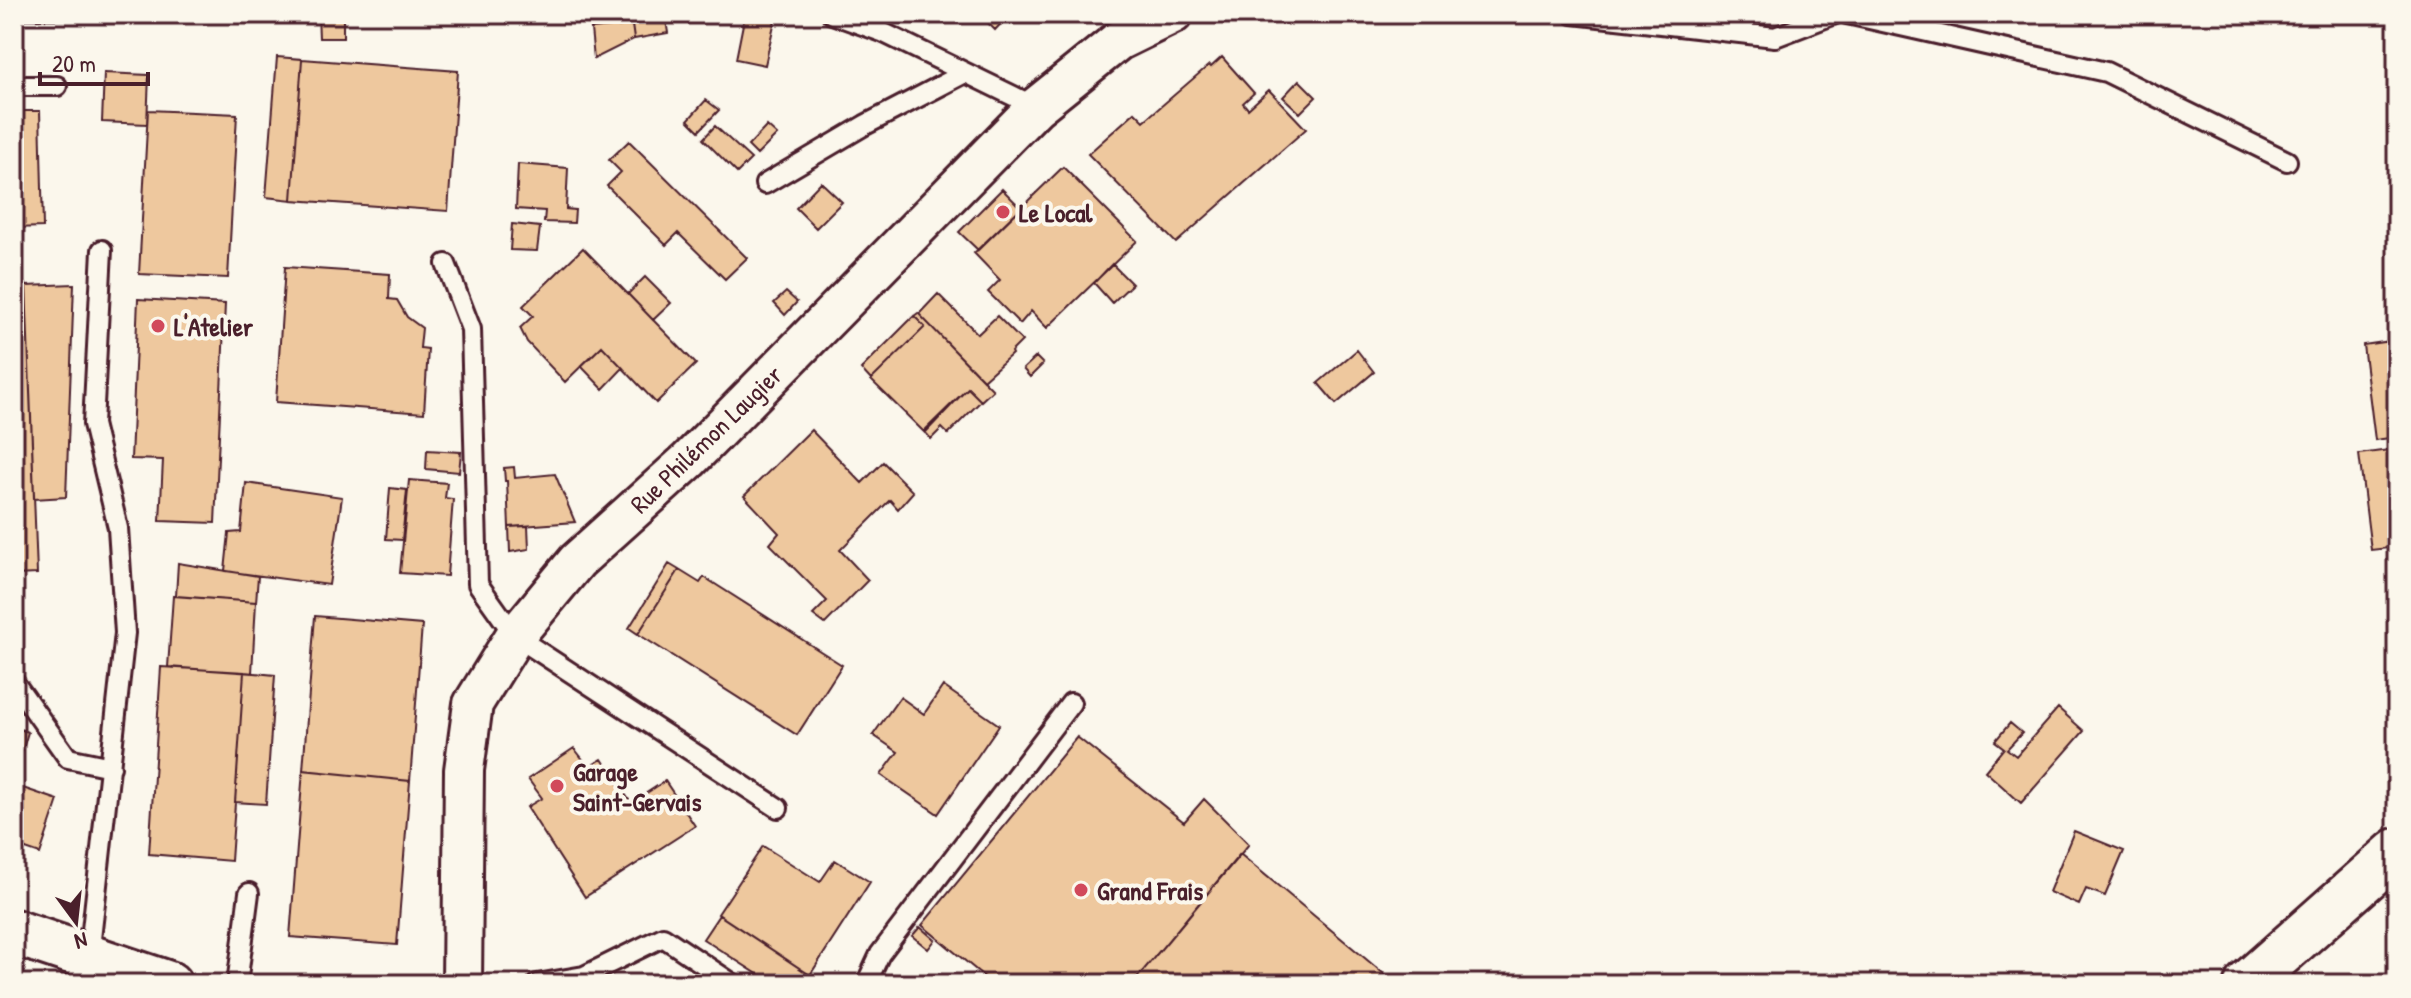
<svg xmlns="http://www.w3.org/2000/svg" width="2411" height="998" font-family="'Patrick Hand',sans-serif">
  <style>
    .building { fill: #eec89e; stroke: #4a1f2b; stroke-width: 2 }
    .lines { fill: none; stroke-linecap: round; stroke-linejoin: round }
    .service-casing { stroke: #4a1f2b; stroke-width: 24 }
    .minor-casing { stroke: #4a1f2b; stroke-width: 44 }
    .secondary-casing { stroke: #4a1f2b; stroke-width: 50 }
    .service { stroke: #fbf7ec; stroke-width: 18 }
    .minor { stroke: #fbf7ec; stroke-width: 38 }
    .secondary { stroke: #fbf7ec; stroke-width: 44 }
    .rail { stroke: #4a1f2b; stroke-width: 6 }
    .poi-dot { fill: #d1495b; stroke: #fbf7ec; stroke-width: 3 }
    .labels { text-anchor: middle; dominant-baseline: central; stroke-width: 8; stroke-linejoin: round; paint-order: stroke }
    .poi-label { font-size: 26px; font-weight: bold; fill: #4a1f2b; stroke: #fbf7ec; text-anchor: start }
    .street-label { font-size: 26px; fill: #4a1f2b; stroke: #fbf7ec }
  </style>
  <rect width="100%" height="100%" fill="#fbf7ec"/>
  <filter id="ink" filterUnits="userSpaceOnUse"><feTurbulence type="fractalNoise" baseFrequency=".0125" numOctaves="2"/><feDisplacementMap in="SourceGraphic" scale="16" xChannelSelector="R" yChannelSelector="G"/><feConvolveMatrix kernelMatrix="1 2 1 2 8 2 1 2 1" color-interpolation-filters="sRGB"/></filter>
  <g filter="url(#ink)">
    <path class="building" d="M14,14H165V20L14,19Z
      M318,14H343V38H319Z
      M590,14H665L668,33L634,39L632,25L591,29Z
      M745,14L775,20L765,65L736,59Z
      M979,14H1010L995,30Z
      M632,25L634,39L594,59L591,29Z
      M277,57L302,59L292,200L266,197Z
      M1222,57L1254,93L1243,103L1248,109L1269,90L1306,129L1176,243L1088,154L1135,112L1144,121L1209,65L1211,67Z
      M302,59L458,71L448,211L292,200Z
      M104,73L149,75L147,124L102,122Z
      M1299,80L1316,97L1300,113L1283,97Z
      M706,100L719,110L699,131L688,120Z
      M148,110L237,114L228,278L139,274Z
      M14,111H40L43,227L14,228Z
      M715,126L751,159L737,173L703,139Z
      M767,126L777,135L757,155L748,146Z
      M629,141L747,258L725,279L678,233L666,245L607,186L621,172L609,160Z
      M518,164L568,168L566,209L575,210L574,223L544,222L545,211L516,209Z
      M1063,167L1137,241L1047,328L1031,311L1020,324L988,292L1000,280L974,253Z
      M821,182L842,202L816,228L796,208Z
      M1002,189L1021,208L978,250L959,232Z
      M512,224L540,227L537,251L510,250Z
      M583,248L696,364L656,403L602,346L565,382L527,342L520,328L533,316L523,306Z
      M1112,264L1132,284L1112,303L1094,283Z
      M285,267L390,274L389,299L397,300L407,317L422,328L420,348L428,349L424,413L276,402Z
      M645,277L671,303L653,320L628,294Z
      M14,284H26L37,574L14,575Z
      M74,284L66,497L34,499L26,286Z
      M786,292L797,302L785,315L774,303Z
      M938,294L978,334L997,316L1022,341L1011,352L1012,354L983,380L919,314Z
      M138,299L225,304L215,523L160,521L163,460L131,459Z
      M918,313L993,390L981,401L968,388L925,433L871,380L925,327L914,316Z
      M914,316L925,327L871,380L861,369Z
      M2397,340V437L2375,440L2363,345Z
      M602,346L623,368L603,389L581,366Z
      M1357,350L1374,372L1336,404L1318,383Z
      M1036,357L1043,364L1030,377L1023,369Z
      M968,388L981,401L948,434L942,428L931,439L924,431Z
      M811,430L862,483L883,462L913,492L898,509L890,500L840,550L868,580L825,624L813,615L827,601L770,544L779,533L744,496Z
      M2397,449V547L2371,550L2359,454Z
      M427,450L461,452L459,472L426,469Z
      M514,467L515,478L555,474L575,522L509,527L507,481H505L504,468Z
      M409,480L447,483L445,498L453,499L447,576L400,573Z
      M246,483L342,497L329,585L225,571L229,533L241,532Z
      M390,488L407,490L402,540L386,539Z
      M528,526L529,549L510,552L509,527Z
      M178,563L258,576L256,602L176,596Z
      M669,564L679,570L638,634L629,628Z
      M679,570L700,583L704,577L842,665L797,735L638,634Z
      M173,596L256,602L252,673L168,667Z
      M315,616L422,625L410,781L303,770Z
      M161,667L244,672L231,861L149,854Z
      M244,672L275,675L266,804L235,802Z
      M943,686L999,725L938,814L881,775L898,752L873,735L900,697L924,714Z
      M2058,708L2084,731L2021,803L1985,771L2004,748L1995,741L2010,723L2022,733L2007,749L2016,756Z
      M14,727L28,732L14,778Z
      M1077,737L1184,822L1204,799L1249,844L1132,984H993L922,925Z
      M574,748L589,767L602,759L631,803L665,781L695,826L585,897L527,807L542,798L528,779Z
      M303,770L410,781L397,945L290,937Z
      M14,785L58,800L40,854L14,845Z
      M2074,831L2124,851L2105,896L2086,889L2079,905L2049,892Z
      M763,846L820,882L835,860L870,882L810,975L718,914Z
      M1240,854L1396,984H1132Z
      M719,915L810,975L804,984H773L703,939Z
      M920,927L935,940L928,949L912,936Z"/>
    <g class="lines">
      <g class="service-casing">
        <path id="service" d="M832,14L882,32L1036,107
          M1573,14L1775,37L1835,14
          M1847,14L2106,72L2287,161
          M14,86H57
          M765,184L865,125L965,73
          M446,264L471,329L478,584L515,636L778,808
          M14,682L68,758L111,767
          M89,957L125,633L118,528L93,424L102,250
          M237,984L249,893
          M537,984L584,976L663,937L733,984
          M866,984L880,954L1071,703"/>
      </g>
      <g class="minor-casing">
        <path id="minor" d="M462,984L464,770L473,704L515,636L577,561L689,460L1036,107L1118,41L1173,14"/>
      </g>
      <g class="secondary-casing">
        <path id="secondary" d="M14,932L169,984
          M2247,984L2397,851"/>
      </g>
      <use href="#service" class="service"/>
      <use href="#minor" class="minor"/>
      <use href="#secondary" class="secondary"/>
      <path class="rail" d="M14,984H15"/>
    </g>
  </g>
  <g class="poi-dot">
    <circle cx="1003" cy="212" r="8"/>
    <circle cx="158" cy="326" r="8"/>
    <circle cx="557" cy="786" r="8"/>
    <circle cx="1081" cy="890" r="8"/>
  </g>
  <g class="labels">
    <g class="poi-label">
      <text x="1019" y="212">Le Local</text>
      <text x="174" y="326">L'Atelier</text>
      <text x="573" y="771">Garage<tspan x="573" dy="30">Saint-Gervais</tspan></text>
      <text x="1097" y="890">Grand Frais</text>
    </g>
    <g class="street-label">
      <text transform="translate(706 439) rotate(-44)">Rue Philémon Laugier</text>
    </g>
  </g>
  <rect width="2411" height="998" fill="none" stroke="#fbf7ec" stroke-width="48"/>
  <rect x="24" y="24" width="2363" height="950" fill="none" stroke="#4a1f2b" stroke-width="3" filter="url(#ink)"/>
  <g transform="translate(76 922) rotate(165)" stroke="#fbf7ec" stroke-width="6" paint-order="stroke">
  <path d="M0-6L14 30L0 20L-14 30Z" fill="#4a1f2b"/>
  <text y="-12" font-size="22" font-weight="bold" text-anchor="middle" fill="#4a1f2b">N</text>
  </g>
  <path d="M40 72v12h108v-12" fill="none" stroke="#4a1f2b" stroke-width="4"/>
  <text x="52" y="72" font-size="24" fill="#4a1f2b" stroke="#fbf7ec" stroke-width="6" paint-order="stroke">20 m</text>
</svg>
